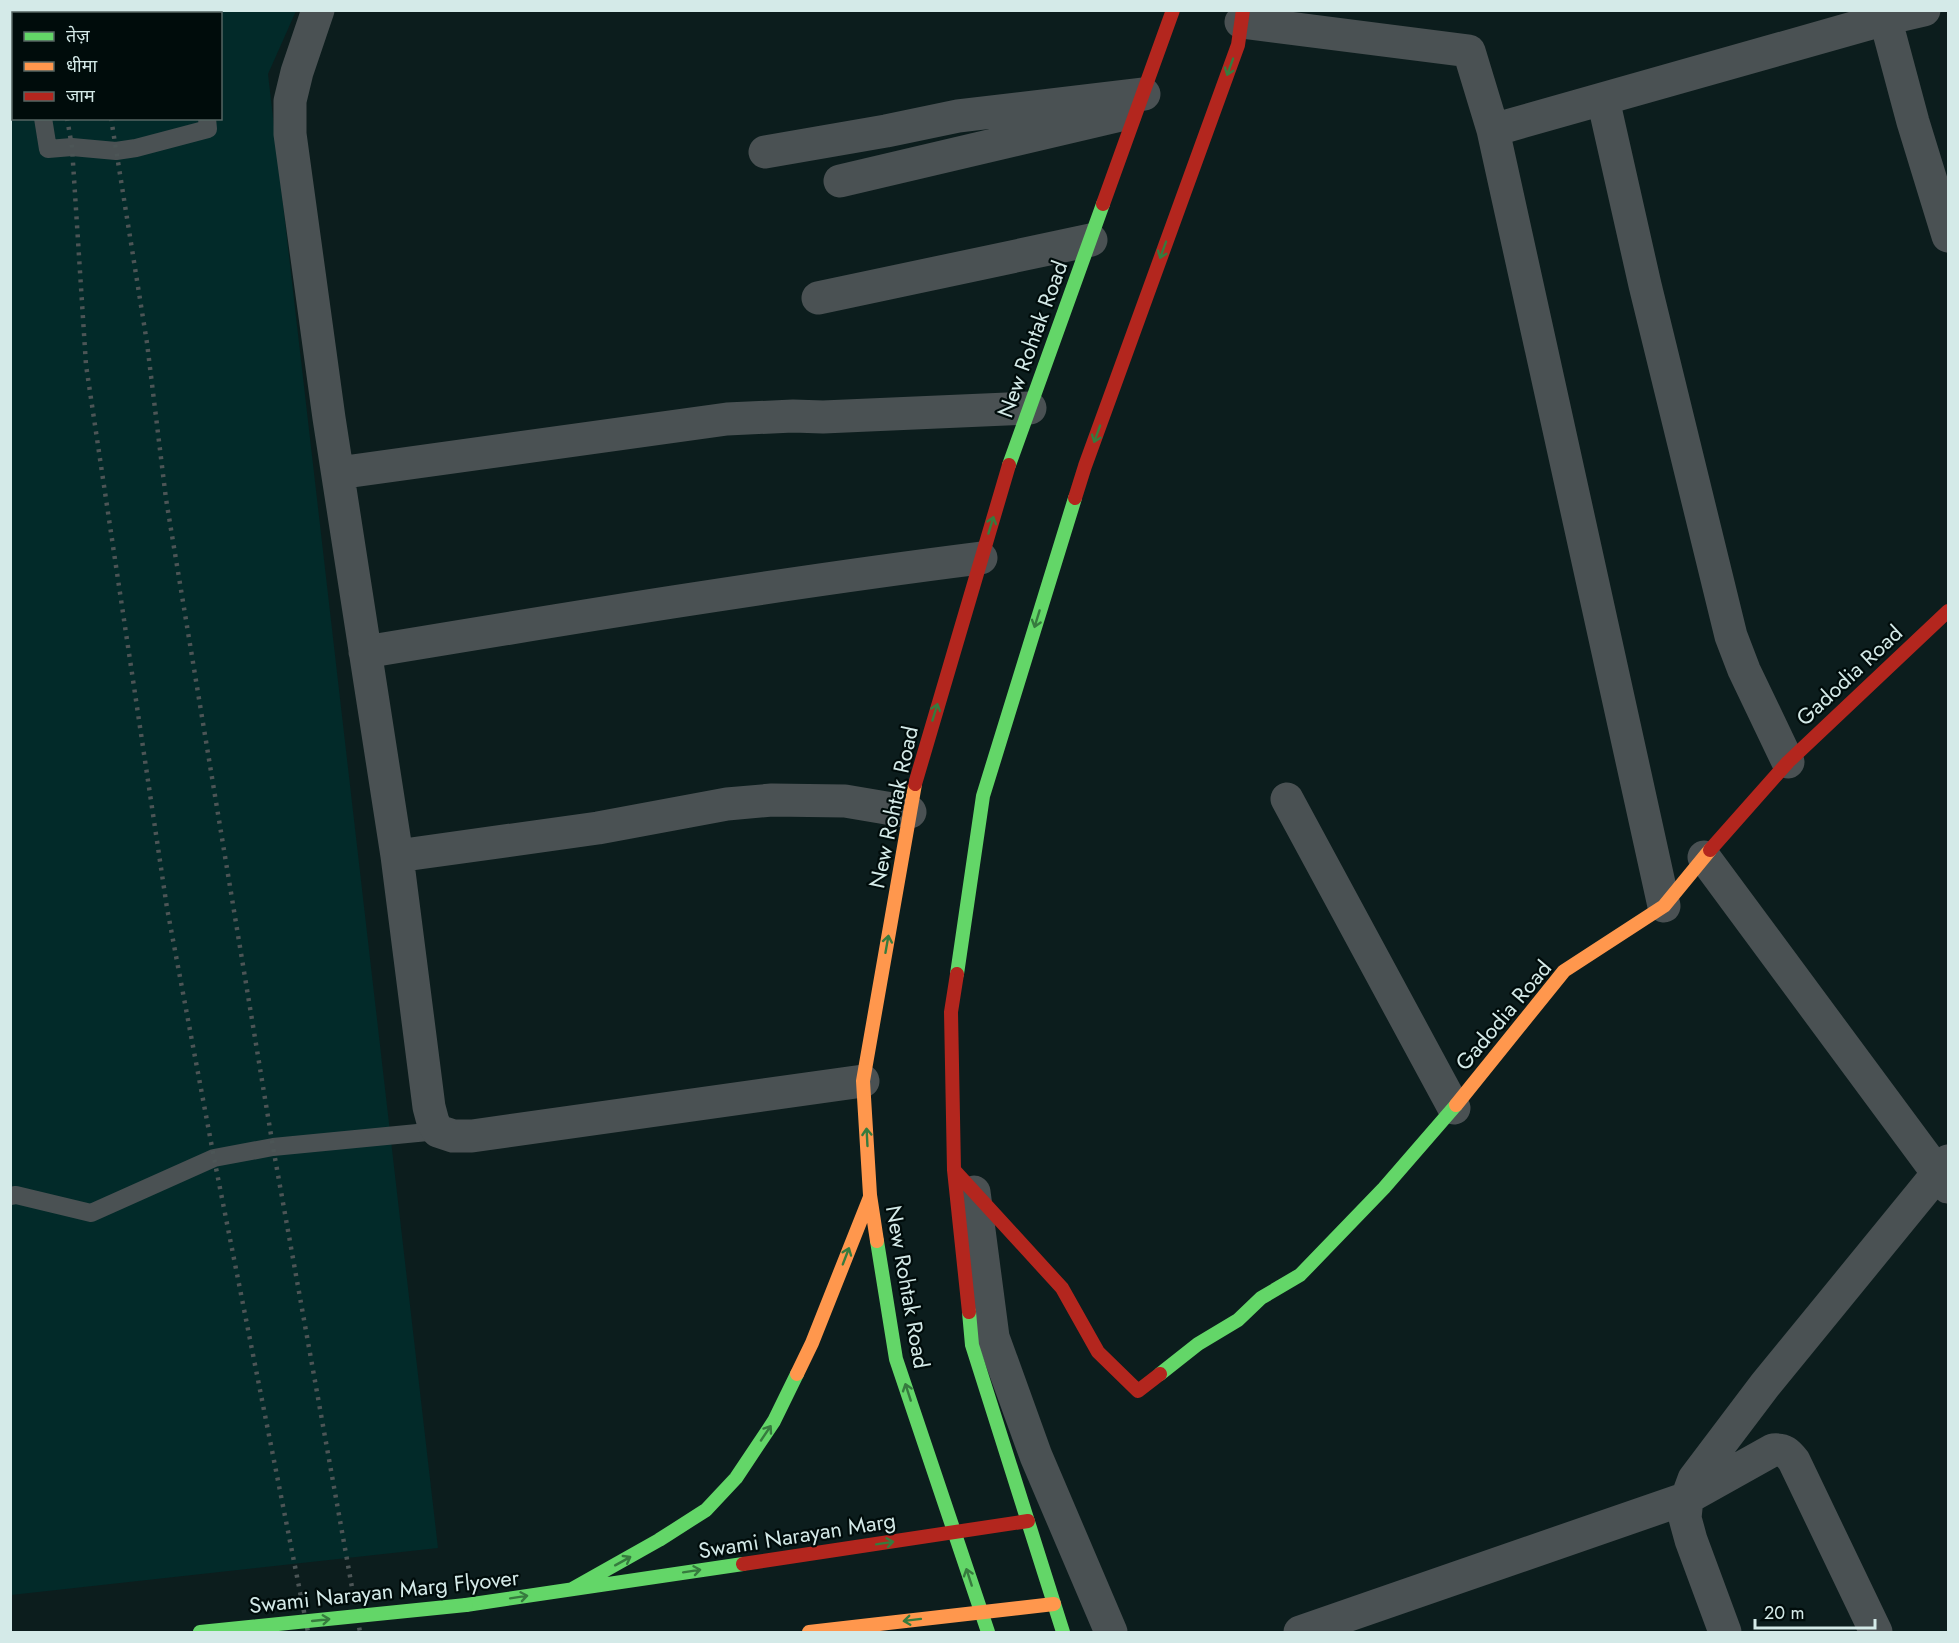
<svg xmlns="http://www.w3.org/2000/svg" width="1959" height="1643" font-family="Jost,'Noto Sans Devanagari',sans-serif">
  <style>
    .built { fill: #022a29; fill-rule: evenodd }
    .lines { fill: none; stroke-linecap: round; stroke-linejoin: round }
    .lane { stroke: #4a5153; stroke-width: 18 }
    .street { stroke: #4a5153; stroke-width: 33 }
    .fast { stroke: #63d668; stroke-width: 14 }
    .slow { stroke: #ff974d; stroke-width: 14 }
    .jam { stroke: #b3261e; stroke-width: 14 }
    .rail { stroke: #4c5556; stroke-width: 4.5; stroke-dasharray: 3 6; stroke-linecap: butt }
    .fast-bridge { stroke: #63d668; stroke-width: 14 }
    .oneway { stroke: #367b3e }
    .labels { text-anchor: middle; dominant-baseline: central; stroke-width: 4.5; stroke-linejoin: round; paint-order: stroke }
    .street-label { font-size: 22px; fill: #d4eae8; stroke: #000c0b }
  </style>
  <rect width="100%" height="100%" fill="#0c1d1d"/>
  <path class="built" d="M10,11H296L268,74L438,1548L11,1595ZM14,14H220V118H14Z"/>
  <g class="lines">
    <path class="lane" d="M22,10L23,14
      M194,10V14
      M43,118L48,149L72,147L116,151L136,148L208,129L207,118
      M10,1196L16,1195L91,1213L214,1158L273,1147L438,1131"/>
    <path class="street" d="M318,10L297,72L290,101V134L329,418L397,856L429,1107L433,1122L438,1131L453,1136H472L863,1081
      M1883,10L1913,122L1948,236
      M1241,22L1469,51L1493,130L1664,906
      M1603,99L1645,285L1731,636L1744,670L1788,762
      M1493,130L1885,19L1924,10
      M765,152L886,131L958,116L1144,94
      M840,181L1125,114
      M818,298L1091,240
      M338,473L727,419L793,416L823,417L1030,408
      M365,652C570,618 775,584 981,558
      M1287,799L1454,1108
      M397,856L598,828L727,804L772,800L845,801L910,812
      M1704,857L1948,1187
      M974,1192L993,1337L1036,1456L1111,1632
      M1300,1632L1687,1498L1773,1450C1784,1449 1788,1453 1794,1461L1876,1632
      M1725,1632L1691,1540L1685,1518L1687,1498L1694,1479L1765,1385L1948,1161"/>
    <path class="fast" d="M1009,465L1103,204
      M957,974L983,796L1075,498
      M877,1241L896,1359L988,1632
      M969,1312L972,1345L1063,1632
      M1160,1374L1198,1344L1238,1320L1261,1298L1300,1275L1384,1188L1456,1105
      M572,1589L659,1540L706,1510L736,1478L774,1421L797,1374
      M466,1605L743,1564"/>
    <path class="slow" d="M1456,1105L1564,971L1664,906L1710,850
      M877,1241L870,1195L863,1081L915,784
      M797,1374L812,1343L870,1197
      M809,1632L1054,1604"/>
    <path class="jam" d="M1103,204L1173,10
      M1075,498L1085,466L1238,45L1243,10
      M915,784L1009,465
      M1710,850L1788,762L1948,611
      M957,974L951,1012L954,1170L969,1312
      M954,1170L1062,1288L1098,1352L1138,1391L1160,1374
      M743,1564L1028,1521"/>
    <path class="rail" d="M50,10L51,14
      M94,10L95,14
      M67,118L72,147L86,365L167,908L214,1158L308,1632
      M111,118L147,343L166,499L273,1147L360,1632"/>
    <path class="fast-bridge" d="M200,1632L466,1605"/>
  </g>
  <defs><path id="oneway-shaft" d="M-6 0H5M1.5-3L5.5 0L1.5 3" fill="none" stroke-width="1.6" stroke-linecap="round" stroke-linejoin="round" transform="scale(1.5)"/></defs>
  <g class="oneway">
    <use href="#oneway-shaft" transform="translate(1230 67) rotate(110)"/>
    <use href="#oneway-shaft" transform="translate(1163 250) rotate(110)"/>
    <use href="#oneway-shaft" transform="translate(1097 434) rotate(110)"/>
    <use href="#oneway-shaft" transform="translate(991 525) rotate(-73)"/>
    <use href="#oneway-shaft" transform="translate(1037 619) rotate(107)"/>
    <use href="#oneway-shaft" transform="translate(935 712) rotate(-73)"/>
    <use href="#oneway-shaft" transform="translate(887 944) rotate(-80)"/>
    <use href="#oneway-shaft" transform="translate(867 1137) rotate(-93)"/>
    <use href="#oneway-shaft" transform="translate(846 1256) rotate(-69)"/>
    <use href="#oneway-shaft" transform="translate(908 1392) rotate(-108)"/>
    <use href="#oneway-shaft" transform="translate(766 1433) rotate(-56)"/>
    <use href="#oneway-shaft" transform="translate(885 1543) rotate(-9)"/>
    <use href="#oneway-shaft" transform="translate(623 1561) rotate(-29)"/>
    <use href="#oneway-shaft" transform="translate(692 1571) rotate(-9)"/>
    <use href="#oneway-shaft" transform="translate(969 1577) rotate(-108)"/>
    <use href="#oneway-shaft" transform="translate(519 1597) rotate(-9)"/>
    <use href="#oneway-shaft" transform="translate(321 1620) rotate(-6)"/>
    <use href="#oneway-shaft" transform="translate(912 1620) rotate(173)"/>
  </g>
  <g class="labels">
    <g class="street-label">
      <text transform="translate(1032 339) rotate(-70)">New Rohtak Road</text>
      <text transform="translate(1849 675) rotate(-43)">Gadodia Road</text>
      <text transform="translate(893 807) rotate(-78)">New Rohtak Road</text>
      <text transform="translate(1503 1015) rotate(-50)">Gadodia Road</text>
      <text transform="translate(908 1287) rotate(80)">New Rohtak Road</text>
      <text transform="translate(797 1535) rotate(-9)">Swami Narayan Marg</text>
      <text transform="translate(384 1591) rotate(-6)">Swami Narayan Marg Flyover</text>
    </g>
  </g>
  <rect width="1959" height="1643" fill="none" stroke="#d4eae8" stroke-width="24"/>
  <rect x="12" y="12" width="210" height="108" fill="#000c0b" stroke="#556563" stroke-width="1.5"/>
  <rect x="24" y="32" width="30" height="9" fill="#63d668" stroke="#556563" stroke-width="1.5"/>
  <text x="66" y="42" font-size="18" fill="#d4eae8">तेज़</text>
  <rect x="24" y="62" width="30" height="9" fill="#ff974d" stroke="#556563" stroke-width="1.5"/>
  <text x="66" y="72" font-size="18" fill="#d4eae8">धीमा</text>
  <rect x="24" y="92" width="30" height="9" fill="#b3261e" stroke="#556563" stroke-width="1.5"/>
  <text x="66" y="102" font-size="18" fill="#d4eae8">जाम</text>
  <path d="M1755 1619v9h120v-9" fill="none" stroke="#d4eae8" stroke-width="3"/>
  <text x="1764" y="1619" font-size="18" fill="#d4eae8" stroke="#000c0b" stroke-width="4.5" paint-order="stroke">20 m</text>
</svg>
